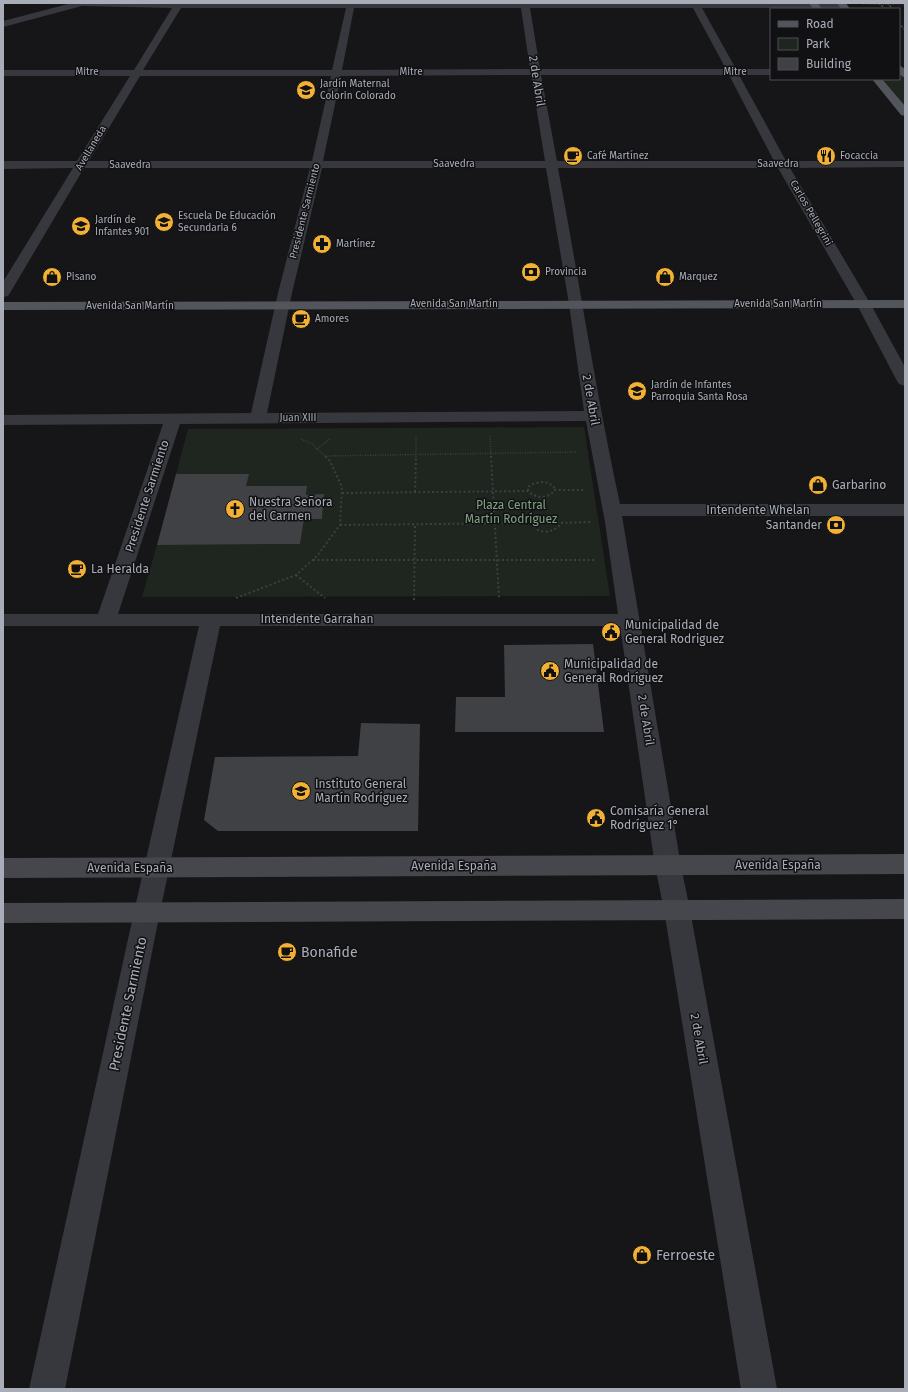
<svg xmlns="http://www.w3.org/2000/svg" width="908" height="1392" font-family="'Fira Sans',sans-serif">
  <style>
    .green { fill: #1e261f }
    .building { fill: #404145 }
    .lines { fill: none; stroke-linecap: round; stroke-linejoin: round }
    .path-far2 { stroke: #3d3f44; stroke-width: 1; stroke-dasharray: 1 1.5; stroke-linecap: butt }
    .path-far1 { stroke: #3d3f44; stroke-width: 1.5; stroke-dasharray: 1 1.5; stroke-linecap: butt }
    .path { stroke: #3d3f44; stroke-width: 2; stroke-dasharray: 2 2.5; stroke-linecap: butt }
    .street { fill: #37383d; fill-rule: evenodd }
    .secondary { fill: #45474d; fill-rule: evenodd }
    .primary { fill: #53555c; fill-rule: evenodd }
    .rail { stroke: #4a4c52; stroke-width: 1.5; stroke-dasharray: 2 1.5; stroke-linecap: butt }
    .labels { text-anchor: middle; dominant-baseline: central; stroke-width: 3; stroke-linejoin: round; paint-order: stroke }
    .far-street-label { font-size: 10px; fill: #a8adb8; stroke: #111113 }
    .far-poi-label { font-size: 10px; fill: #a8adb8; stroke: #111113; text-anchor: start }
    .street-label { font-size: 12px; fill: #a8adb8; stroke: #111113 }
    .poi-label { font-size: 12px; fill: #a8adb8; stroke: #111113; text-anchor: start }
    .park-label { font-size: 12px; fill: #7fa381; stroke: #111113 }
    .near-poi-label { font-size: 14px; fill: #a8adb8; stroke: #111113; text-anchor: start }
    .near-street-label { font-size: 14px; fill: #a8adb8; stroke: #111113 }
  </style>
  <rect width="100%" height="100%" fill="#161618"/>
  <path class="green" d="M899,68L905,75V113L877,79H899Z
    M584,427L610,596L142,597L157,545L300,544L304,519L322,518L324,495H306L307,486H246L248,474H176L188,429Z"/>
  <path class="building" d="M176,474H249L246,486H307L306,495L324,494L322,519H304L300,544L157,545Z
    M593,644L604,732H455L456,697H505L504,645Z
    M361,723L420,724L418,831H218L204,820L215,757L358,756Z"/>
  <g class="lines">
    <path class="path-far2" d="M863,4L905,5"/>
    <path class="path-far1" d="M490,436L491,457
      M301,439L312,444L326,457
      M317,449L331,438
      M325,456L576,452
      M416,457V436"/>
    <path class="path" d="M491,456L499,599
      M528,491V487C536,481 551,479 555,490
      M415,492L416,456
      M342,493L528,491C536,499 548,499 555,490H585
      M531,523C537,534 550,534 559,526V523
      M340,525L531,523C539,514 551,514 559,523L590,522
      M313,560H596
      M296,575L325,598
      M236,598L296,575L317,556L340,525L342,487L330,461L325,456
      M414,600L415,524"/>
    <path class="street" d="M72,3H844L846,5L842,8H702L736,69H771V75H739L786,161H905V167L790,168L870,303L905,367V386L899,384L897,381L856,303L778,168H558C579,280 596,393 620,504H905V516H622L681,866L690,910L777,1389H741L664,910L655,866L620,626H220L160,912L65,1389H29L134,912L199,626H3V614H98L163,424L3,425V415L251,413L278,293L310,168H84L10,293L8,296L3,297V282L73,168L3,169V161H77L130,76H3V70H134L172,8L82,6L3,27V21ZM181,8H346L332,70H143ZM354,8H521L530,69L342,70ZM530,8H693L726,69H540ZM531,75L545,161H323L341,76ZM541,75H729L774,161H557ZM140,76H331L312,161H89ZM322,168H546L569,304L584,411L267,413L292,293ZM586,421L605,522L618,614H118L180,424Z"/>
    <path class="secondary" d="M905,854V874L3,878V858Z
      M905,899V919L3,923V903Z"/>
    <path class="primary" d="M809,3H818L822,9H813Z
      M837,3H846L850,9H841Z
      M899,65L905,69V78L899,74Z
      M872,79H882L905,106V116L901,115Z
      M905,300V308L3,310V302Z"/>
    <path class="rail" d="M879,3L885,9
      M887,3L893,9
      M899,23L905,30"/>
  </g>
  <defs>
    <g id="school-disc" transform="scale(1)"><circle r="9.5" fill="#f2b134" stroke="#111113"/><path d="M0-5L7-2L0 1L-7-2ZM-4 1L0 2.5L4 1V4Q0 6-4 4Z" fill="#111"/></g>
    <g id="cafe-disc" transform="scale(1)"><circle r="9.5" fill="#f2b134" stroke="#111113"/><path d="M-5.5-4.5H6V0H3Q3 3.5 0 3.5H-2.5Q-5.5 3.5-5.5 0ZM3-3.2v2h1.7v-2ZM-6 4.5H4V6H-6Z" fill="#111"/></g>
    <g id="restaurant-disc" transform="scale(1)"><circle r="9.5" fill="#f2b134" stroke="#111113"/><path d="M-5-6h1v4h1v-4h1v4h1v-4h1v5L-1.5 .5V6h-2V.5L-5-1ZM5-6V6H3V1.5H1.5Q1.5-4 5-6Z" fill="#111"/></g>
    <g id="pharmacy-disc" transform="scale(1)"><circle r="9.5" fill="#f2b134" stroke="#111113"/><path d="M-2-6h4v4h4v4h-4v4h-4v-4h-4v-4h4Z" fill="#111"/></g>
    <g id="bank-disc" transform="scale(1)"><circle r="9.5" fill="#f2b134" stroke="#111113"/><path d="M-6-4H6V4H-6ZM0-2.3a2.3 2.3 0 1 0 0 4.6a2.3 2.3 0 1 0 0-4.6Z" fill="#111"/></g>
    <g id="shop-disc" transform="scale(1)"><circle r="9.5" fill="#f2b134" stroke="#111113"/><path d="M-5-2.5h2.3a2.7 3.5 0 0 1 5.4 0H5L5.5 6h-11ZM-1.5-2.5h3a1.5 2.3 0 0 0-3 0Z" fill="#111"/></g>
    <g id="church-disc" transform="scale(1)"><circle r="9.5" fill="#f2b134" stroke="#111113"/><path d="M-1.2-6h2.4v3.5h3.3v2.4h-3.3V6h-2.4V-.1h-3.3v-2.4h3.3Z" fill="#111"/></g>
    <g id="civic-disc" transform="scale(1)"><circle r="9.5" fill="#f2b134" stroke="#111113"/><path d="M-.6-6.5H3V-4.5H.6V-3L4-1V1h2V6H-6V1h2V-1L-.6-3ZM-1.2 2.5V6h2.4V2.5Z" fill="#111"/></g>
  </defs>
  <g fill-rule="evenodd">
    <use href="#school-disc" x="306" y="90"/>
    <use href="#cafe-disc" x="573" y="156"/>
    <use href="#restaurant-disc" x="826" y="156"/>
    <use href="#school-disc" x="164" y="222"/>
    <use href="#school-disc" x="81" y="226"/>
    <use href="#pharmacy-disc" x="322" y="244"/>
    <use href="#bank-disc" x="531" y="272"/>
    <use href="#shop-disc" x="52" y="277"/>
    <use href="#shop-disc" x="665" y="277"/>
    <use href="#cafe-disc" x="301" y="319"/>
    <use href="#school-disc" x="637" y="391"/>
    <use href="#shop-disc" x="818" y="485"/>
    <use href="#church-disc" x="235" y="509"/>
    <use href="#bank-disc" x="836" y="525"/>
    <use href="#cafe-disc" x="77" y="569"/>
    <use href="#civic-disc" x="611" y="632"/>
    <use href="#civic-disc" x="550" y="671"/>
    <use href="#school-disc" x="301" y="791"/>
    <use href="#civic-disc" x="596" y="818"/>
    <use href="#cafe-disc" x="287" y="952"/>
    <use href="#shop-disc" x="642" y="1255"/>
  </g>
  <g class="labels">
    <g class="far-street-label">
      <text x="87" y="72">Mitre</text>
      <text x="411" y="72">Mitre</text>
      <text x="735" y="72">Mitre</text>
      <text transform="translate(91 148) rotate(-59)">Avellaneda</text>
      <text x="454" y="164">Saavedra</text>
      <text x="778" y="164">Saavedra</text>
      <text x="130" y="165">Saavedra</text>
      <text transform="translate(305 211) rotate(-76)">Presidente Sarmiento</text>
      <text transform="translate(811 213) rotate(60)">Carlos Pellegrini</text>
      <text x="454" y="304">Avenida San Martín</text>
      <text x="778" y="304">Avenida San Martín</text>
      <text x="130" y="306">Avenida San Martín</text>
      <text x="298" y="418">Juan XIII</text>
    </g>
    <g class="far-poi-label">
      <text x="320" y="84">Jardín Maternal<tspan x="320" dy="12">Colorin Colorado</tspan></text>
      <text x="587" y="156">Café Martínez</text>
      <text x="840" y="156">Focaccia</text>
      <text x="178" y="216">Escuela De Educación<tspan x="178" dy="12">Secundaria 6</tspan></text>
      <text x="95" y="220">Jardín de<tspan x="95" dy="12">Infantes 901</tspan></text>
      <text x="336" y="244">Martínez</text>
      <text x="545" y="272">Provincia</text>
      <text x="66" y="277">Pisano</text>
      <text x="679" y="277">Marquez</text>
      <text x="315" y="319">Amores</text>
      <text x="651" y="385">Jardín de Infantes<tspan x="651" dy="12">Parroquia Santa Rosa</tspan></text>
    </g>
    <g class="street-label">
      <text transform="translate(537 81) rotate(81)">2 de Abril</text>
      <text transform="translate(591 400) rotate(80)">2 de Abril</text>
      <text transform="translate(147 496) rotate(-72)">Presidente Sarmiento</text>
      <text x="758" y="510">Intendente Whelan</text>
      <text x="317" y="619">Intendente Garrahan</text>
      <text transform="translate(646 720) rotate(81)">2 de Abril</text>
      <text x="778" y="865">Avenida España</text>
      <text x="454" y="866">Avenida España</text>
      <text x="130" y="868">Avenida España</text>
      <text transform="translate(699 1039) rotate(80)">2 de Abril</text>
    </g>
    <g class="poi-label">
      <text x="832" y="485">Garbarino</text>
      <text x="249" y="502">Nuestra Señora<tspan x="249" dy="14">del Carmen</tspan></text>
      <text x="822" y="525" text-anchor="end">Santander</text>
      <text x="91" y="569">La Heralda</text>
      <text x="625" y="625">Municipalidad de<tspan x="625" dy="14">General Rodriguez</tspan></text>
      <text x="564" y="664">Municipalidad de<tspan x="564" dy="14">General Rodríguez</tspan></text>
      <text x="315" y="784">Instituto General<tspan x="315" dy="14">Martín Rodríguez</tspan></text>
      <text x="610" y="811">Comisaría General<tspan x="610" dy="14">Rodríguez 1°</tspan></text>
    </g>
    <g class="park-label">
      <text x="511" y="505">Plaza Central<tspan x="511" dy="14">Martín Rodríguez</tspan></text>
    </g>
    <g class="near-poi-label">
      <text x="301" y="952">Bonafide</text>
      <text x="656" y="1255">Ferroeste</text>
    </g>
    <g class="near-street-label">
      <text transform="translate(128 1004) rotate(-78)">Presidente Sarmiento</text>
    </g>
  </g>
  <rect width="908" height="1392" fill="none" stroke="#a8adb8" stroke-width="8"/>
  <rect x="770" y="8" width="130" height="72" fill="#111113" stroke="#4d4f55"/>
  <rect x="778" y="21" width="20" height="6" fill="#53555c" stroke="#4d4f55"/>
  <text x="806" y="28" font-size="12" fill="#a8adb8">Road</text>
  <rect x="778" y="38" width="20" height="12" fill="#1e261f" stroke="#4d4f55"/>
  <text x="806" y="48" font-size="12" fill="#a8adb8">Park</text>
  <rect x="778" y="58" width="20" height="12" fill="#404145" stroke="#4d4f55"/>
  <text x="806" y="68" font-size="12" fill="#a8adb8">Building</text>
</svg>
